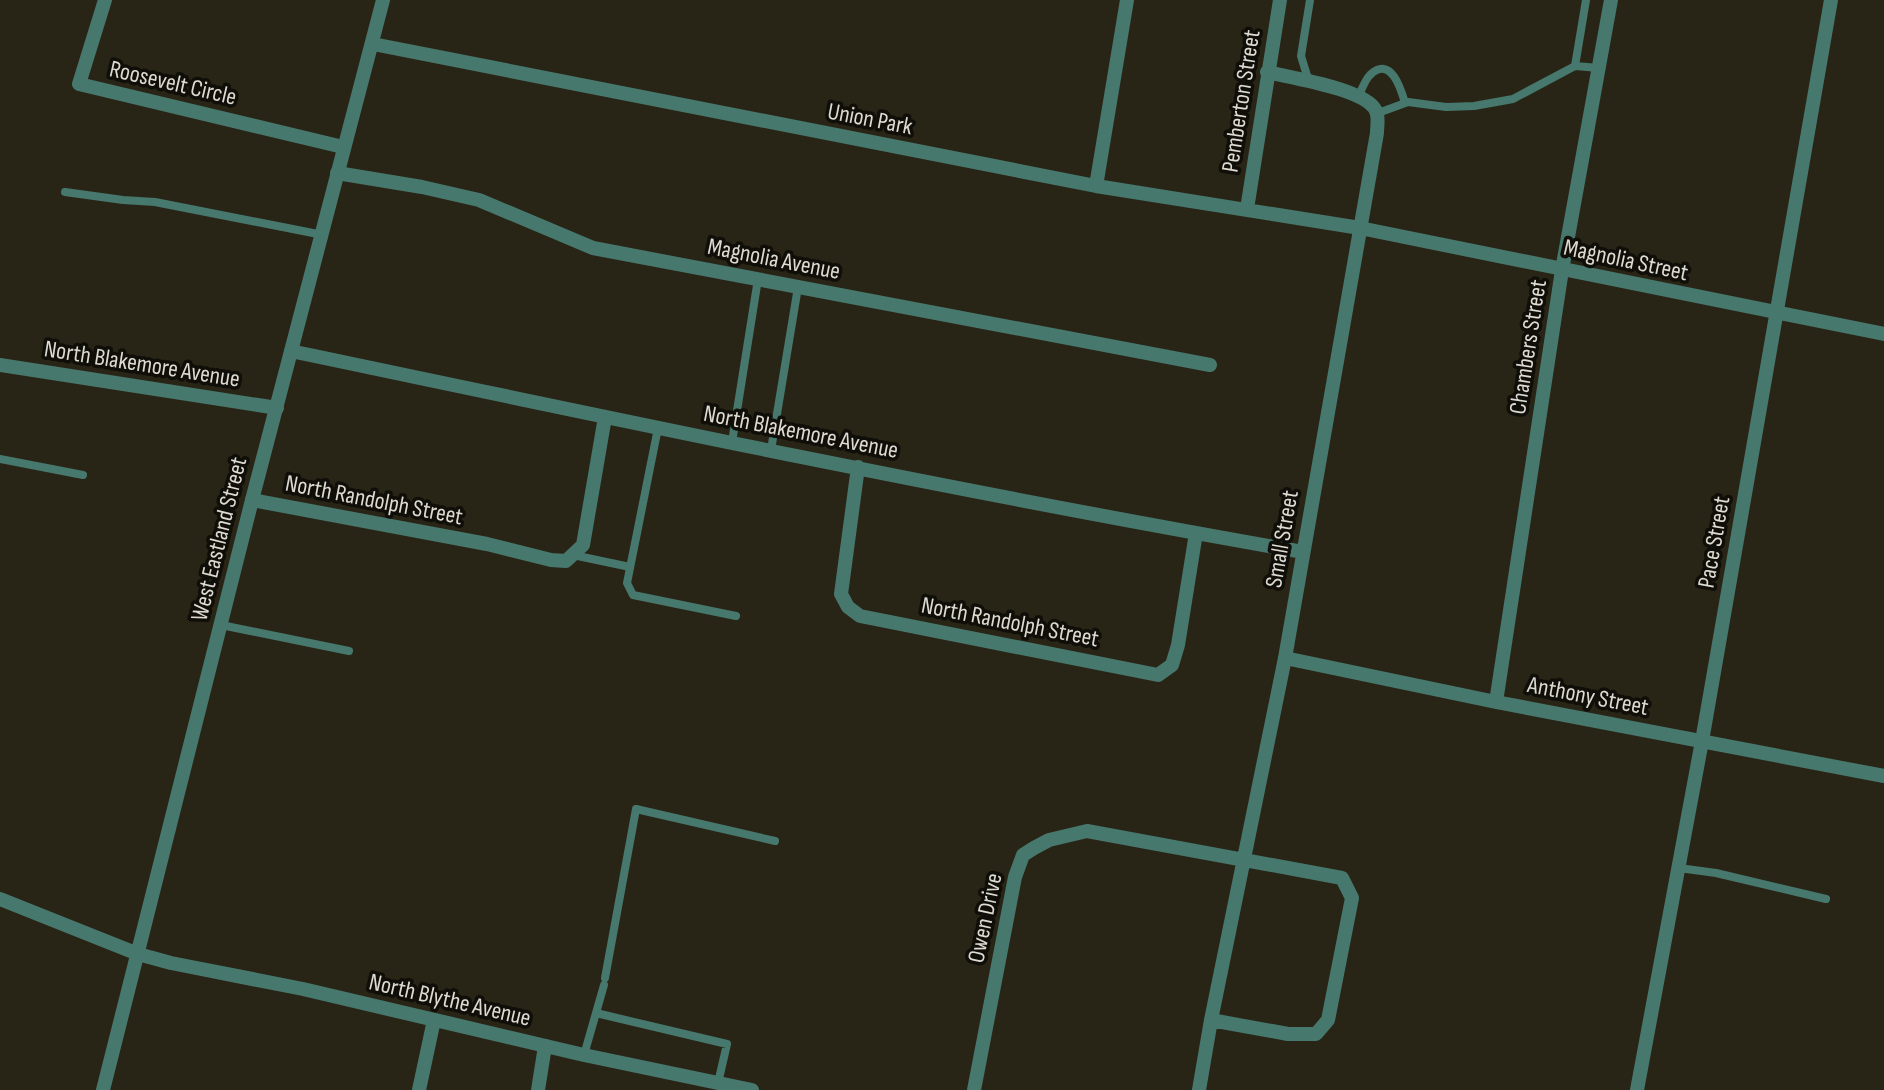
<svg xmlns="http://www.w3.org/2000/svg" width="1884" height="1090" font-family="'Sofia Sans Condensed',sans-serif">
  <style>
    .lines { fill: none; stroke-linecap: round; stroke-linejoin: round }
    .service { stroke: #47786e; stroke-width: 8 }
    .minor { stroke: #47786e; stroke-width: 14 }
    .tertiary { stroke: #47786e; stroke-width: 14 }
    .labels { text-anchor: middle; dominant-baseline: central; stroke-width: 7; stroke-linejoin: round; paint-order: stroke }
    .street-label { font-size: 24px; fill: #dcdad1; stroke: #100e08 }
  </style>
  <rect width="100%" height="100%" fill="#292516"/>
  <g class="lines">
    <path class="service" d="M1575,66L1586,0
      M1309,82L1301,56L1310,0
      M1359,95C1362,89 1365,80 1370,75C1391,55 1401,89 1405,103
      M1378,113L1408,102L1446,107L1474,106L1513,99L1575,66L1599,68
      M65,192L123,200L155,202L323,235
      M658,428L627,583L633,595L736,616
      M732,442L758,279
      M771,450L798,287
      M0,459L83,475
      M573,555L630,567
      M221,625L349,651
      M1679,868L1716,873L1826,899
      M605,978L636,809L775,841
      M596,1013L727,1044L718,1083
      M584,1055L604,985"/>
    <path class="minor" d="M105,0L79,84L343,147
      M373,44L1096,186L1360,228L1884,334
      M337,173L422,187L479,200L593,248L1210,365
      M1096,186L1127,0
      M1247,209L1280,0
      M291,351C628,422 964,493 1303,552
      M0,365L277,408
      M858,467L841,594L848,607L860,616L1158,675L1172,665L1178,645L1196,533
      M252,500L487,544L551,560L566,561L583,545L605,417
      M1285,658L1496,702L1884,776
      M1496,702L1562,270L1611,0
      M419,1090L434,1020
      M538,1090L545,1046
      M974,1090L1015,877L1023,855L1034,848L1049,840L1087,831L1342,878L1352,898L1328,1020L1316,1034H1288L1211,1020
      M1199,1090L1211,1020L1285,658L1377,133C1377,126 1379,117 1376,111C1366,89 1292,78 1267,72
      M1637,1090L1702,741L1831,0"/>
    <path class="tertiary" d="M0,899L138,954L171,963L303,989L584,1055L752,1090
      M103,1090L252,500L383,0"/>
  </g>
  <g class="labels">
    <g class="street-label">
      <text transform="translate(173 83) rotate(13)">Roosevelt Circle</text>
      <text transform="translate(1241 101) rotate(-81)">Pemberton Street</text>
      <text transform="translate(870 119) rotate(11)">Union Park</text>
      <text transform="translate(774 259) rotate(11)">Magnolia Avenue</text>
      <text transform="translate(1626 260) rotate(12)">Magnolia Street</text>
      <text transform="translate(1528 347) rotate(-81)">Chambers Street</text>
      <text transform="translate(142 364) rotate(9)">North Blakemore Avenue</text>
      <text transform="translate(801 432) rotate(11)">North Blakemore Avenue</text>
      <text transform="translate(374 500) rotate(11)">North Randolph Street</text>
      <text transform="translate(219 539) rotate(-76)">West Eastland Street</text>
      <text transform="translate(1282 539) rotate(-80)">Small Street</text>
      <text transform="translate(1714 542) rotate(-80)">Pace Street</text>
      <text transform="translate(1010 622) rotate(11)">North Randolph Street</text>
      <text transform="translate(1588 696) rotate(11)">Anthony Street</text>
      <text transform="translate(985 918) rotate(-78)">Owen Drive</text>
      <text transform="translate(450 1000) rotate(13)">North Blythe Avenue</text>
    </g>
  </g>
</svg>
